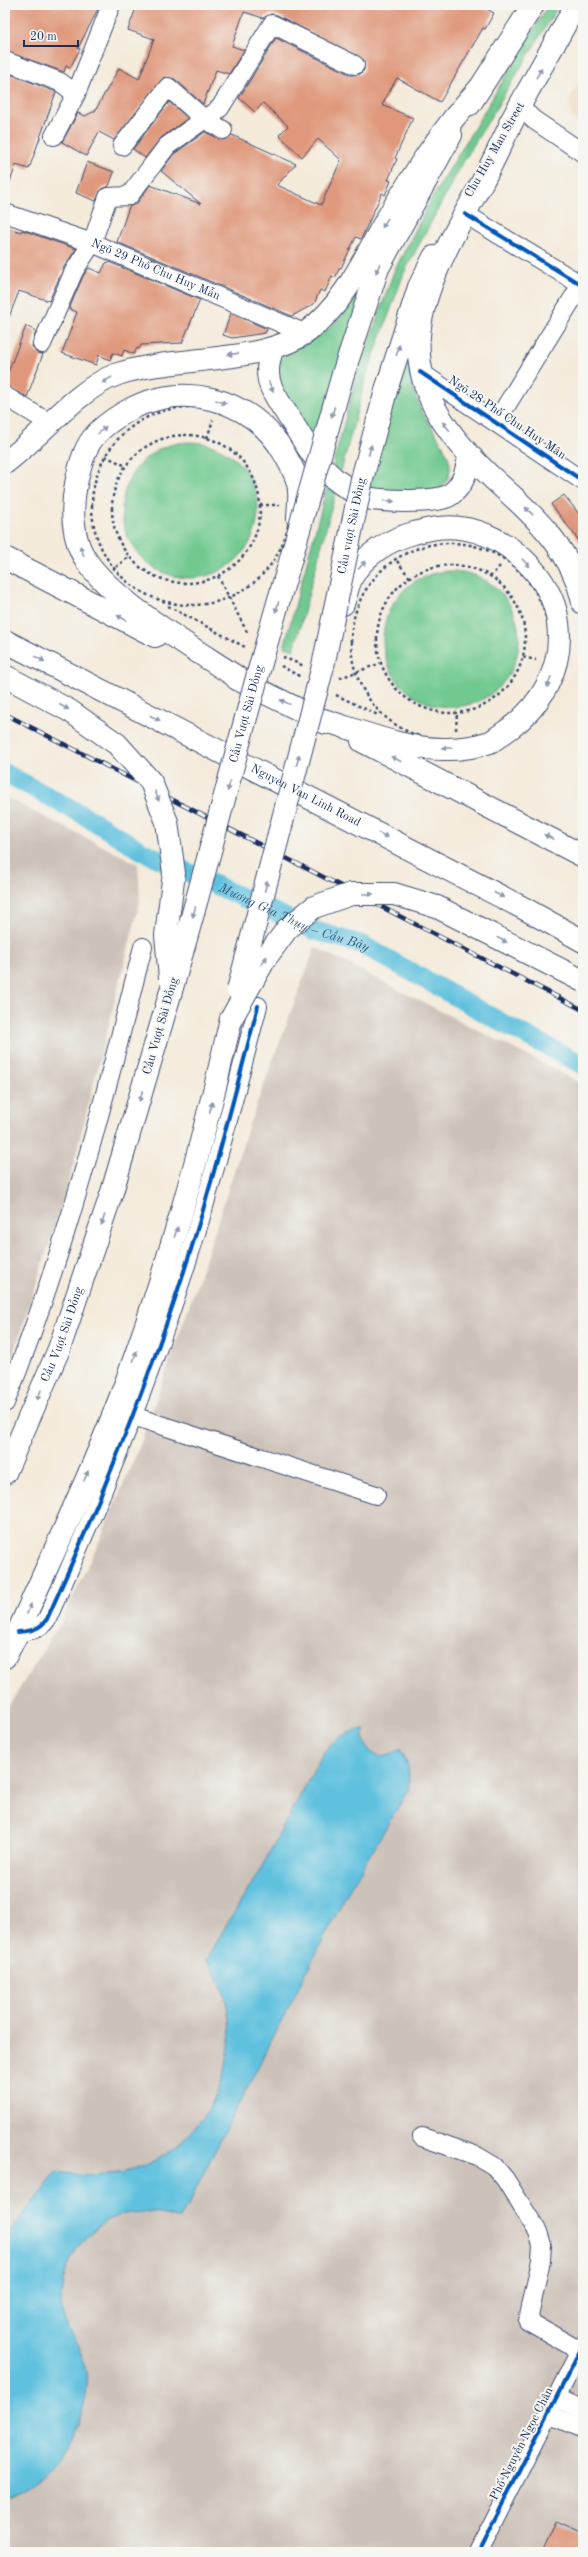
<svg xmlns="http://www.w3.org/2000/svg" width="588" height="2557" font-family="'Old Standard TT',serif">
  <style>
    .built { fill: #efd6bb }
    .industrial { fill: #cdc2b9 }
    .green { fill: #71c990; stroke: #467c77 }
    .water { fill: #60c1de; stroke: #3e789e }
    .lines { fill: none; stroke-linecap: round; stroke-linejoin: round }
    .canal { stroke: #60c1de; stroke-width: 19 }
    .building { fill: #df987b }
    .minor-casing { stroke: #3c4b71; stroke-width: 20 }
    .major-casing { stroke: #3c4b71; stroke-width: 24 }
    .highway-casing { stroke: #3c4b71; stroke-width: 24 }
    .path { stroke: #3c4b71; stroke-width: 2.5; stroke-dasharray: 3 3; stroke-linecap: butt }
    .minor { stroke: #fff; stroke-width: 18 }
    .major { stroke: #fff; stroke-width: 22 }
    .highway { stroke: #fff; stroke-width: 22 }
    .rail-casing { stroke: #1b2f5e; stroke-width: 4.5 }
    .rail { stroke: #f6f6f2; stroke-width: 3; stroke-dasharray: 9; stroke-linecap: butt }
    .major-bridge-casing { stroke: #3c4b71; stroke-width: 24; stroke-linecap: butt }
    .highway-bridge-casing { stroke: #3c4b71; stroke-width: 24; stroke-linecap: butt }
    .major-bridge { stroke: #fff; stroke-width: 22 }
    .highway-bridge { stroke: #fff; stroke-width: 22 }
    .cycleway-casing { stroke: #f6f6f2; stroke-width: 6 }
    .cycleway { stroke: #0057b8; stroke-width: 4 }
    .oneway { fill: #8d97ae }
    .labels { text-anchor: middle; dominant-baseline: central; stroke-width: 4; stroke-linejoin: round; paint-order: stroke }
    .street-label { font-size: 12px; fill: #1b2f5e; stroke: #f6f6f2 }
    .water-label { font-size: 13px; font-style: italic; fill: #305b84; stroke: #f6f6f2 }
  </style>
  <rect width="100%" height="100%" fill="#f6f6f2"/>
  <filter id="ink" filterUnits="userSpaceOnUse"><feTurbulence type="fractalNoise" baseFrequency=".025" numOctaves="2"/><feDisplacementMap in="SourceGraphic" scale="8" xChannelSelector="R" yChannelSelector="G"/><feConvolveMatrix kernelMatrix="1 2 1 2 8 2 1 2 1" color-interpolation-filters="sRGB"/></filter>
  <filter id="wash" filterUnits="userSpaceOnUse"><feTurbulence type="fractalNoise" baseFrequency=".012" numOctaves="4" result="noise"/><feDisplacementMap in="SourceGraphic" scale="16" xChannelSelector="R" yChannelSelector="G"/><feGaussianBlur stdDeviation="0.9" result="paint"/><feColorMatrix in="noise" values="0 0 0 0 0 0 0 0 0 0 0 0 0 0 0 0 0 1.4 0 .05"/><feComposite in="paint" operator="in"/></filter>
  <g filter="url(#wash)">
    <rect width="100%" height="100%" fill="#f4ebdb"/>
    <path class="built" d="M583,77V125L572,118L569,106L570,97Z"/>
    <path class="industrial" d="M5,797L138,864L140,902L66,1193L5,1379Z
      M315,947L583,1084V2552H5V1712L60,1624L98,1544L140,1445L206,1258L249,1125Z"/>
    <path class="green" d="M548,5H559L462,164L404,273L366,377L294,650L284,647L357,375L394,271L431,200Z
      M366,286L316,452L279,396L277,363C290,348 309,343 324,332C341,319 353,303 366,286Z
      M408,343C409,365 411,387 420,407C427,423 453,454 450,470C449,479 444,485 438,491L356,494Z
      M122 510a68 68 0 1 1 136 0a68 68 0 1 1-136 0Z
      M383 639a68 68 0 1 1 136 0a68 68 0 1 1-136 0Z"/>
    <path class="water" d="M364,1729C361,1753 383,1766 400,1748C409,1763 410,1774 408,1790L345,1897L180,2219C161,2213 138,2209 118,2216C80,2229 57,2272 62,2311C66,2333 84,2350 87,2372C91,2405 66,2459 40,2480C30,2489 18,2494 5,2498V2237L57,2172C80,2175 101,2176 124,2172C204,2155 251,2058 220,1983C216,1975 211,1967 206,1959L260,1870L322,1755C336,1738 342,1733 364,1729Z"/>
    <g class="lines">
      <path class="canal" id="s1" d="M5,773L85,816L142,851L313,930L363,945L508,1026L583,1065"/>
    </g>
    <g id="blocks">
      <path class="building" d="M5,5H100L78,48L80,49L70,68L66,66L64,72L5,51Z
        M137,5H479L494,13L485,29L483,28L440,102L397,78L382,105L413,118L395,158L397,159L388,180L391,181L385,195L382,193L361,239L356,237L341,268L340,267L335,278L332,276L325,292L320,290L314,304L292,316L117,242L129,207L137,203L150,185L201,204L161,171L174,154L205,132L223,140L232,135L296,164L277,185L321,205L341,160L318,139L302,157L279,135L288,126L263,103L255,112L239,98L276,38L351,75L360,74L364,70V60L277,15L271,14L263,18L244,12L232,46L244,50L229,74L216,70L203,104L175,79L164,77L114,140L99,132L86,156L62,142L78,113L85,116L95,111L119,68L139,79L154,39L128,30Z
        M5,72L56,92L29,169L16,165L7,190H5Z
        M169,102L188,118L161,138L145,158L133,149Z
        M87,162L114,172L109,186L101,189L96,201L76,193Z
        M5,227L21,232L22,230L76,249L64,267L49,301L19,291L6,325Z
        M109,262L200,300L182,343L141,345L139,349L137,348L134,354L124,350L122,356L113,353L110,360L99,355L96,365L62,353L77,312L69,309L83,276L89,268L101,273L106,263Z
        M231,313L267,329L265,333L232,338L223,335Z
        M26,326L36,331L32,346L37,353L43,354L27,397L5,386V380Z
        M564,495L583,519V546L551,504Z
        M556,2522L583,2535V2552H542Z"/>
    </g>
  </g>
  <g filter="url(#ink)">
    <use href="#blocks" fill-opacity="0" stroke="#3c4b71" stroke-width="1"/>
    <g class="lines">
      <g class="minor-casing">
        <g id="minor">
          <path d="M5,61L60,82L76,94"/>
          <path d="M520,107L534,120L583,153"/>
          <path d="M54,136L76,94L111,5"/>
          <path d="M122,146L168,87L204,119L223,130"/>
          <path id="s2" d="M5,213L92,243L304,333"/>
          <path d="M465,214L583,286"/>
          <path d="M42,344L74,271L92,243L108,197L129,196L167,146L220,108L272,24L355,65"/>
          <path d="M420,372L583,481"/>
          <path d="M5,396L51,424"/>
          <path d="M496,422L581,285"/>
          <path d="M5,1403C65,1255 104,1101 143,947"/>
          <path d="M133,1416L376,1495"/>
          <path d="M18,1632C31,1631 39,1630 47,1619C106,1489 159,1357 200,1220C221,1150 239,1078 258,1006"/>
          <path d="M422,2137L477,2156L494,2166L505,2179L538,2232L542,2245L541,2260L528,2321L580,2351"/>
          <path d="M557,2398L583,2410"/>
          <path d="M548,2414L583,2429"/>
          <path d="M478,2552L583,2345"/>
        </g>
      </g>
      <g class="major-casing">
        <path id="major" d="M470,104L533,5
          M510,123L576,5
          M343,374L378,268L451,135
          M387,387L419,287L434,257"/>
      </g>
      <g class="highway-casing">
        <g id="highway">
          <path d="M520,107C505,134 494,161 479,188C409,313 381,378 500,485C537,518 573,552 583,603"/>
          <path d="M272,350C261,382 274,393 290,419C304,441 318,468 340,483C348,488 358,496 367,498C382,501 440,504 451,494C464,484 466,472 469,457"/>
          <path d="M5,463C40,437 78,388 118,374C175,355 262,365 308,331C342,306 362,263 382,227C411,178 441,129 480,88"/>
          <path d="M5,558L155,636"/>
          <path id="s3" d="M5,641L527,910L583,941"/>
          <path d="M237,679L326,723"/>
          <path d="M244,682C200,652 114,603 86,560C72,540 71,508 76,484C79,469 83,451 93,438C100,429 112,420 122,414C176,379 252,396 284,453C290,464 299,478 299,491C300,500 298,510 298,519"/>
          <path d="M320,719C360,731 404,750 447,749C459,749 475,747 487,743C493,742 500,735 505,732C541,707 564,668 558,623C553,577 506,533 460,528C445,526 428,529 414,533C391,539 363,555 352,577C348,585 346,595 343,604"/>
          <path d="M362,741L583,856"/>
          <path id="s4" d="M5,1473L59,1349L112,1192L171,991"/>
          <path d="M5,1657L18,1632C55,1548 96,1464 128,1377C170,1260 204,1140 231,1019"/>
        </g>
      </g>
      <path class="path" d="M92 506a99 99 0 1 1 198 0a99 99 0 1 1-198 0Z
        M112 509a74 74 0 1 1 148 0a74 74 0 1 1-148 0Z
        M207,438L213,420
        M105,456L126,466
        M260,505H280
        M351 642a99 99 0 1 1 198 0a99 99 0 1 1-198 0Z
        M397,561L410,578
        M377 639a74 74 0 1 1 148 0a74 74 0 1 1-148 0Z
        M116,567L130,556
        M218,576L248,634
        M490,577L500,566
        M168,606L245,647
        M283,657L304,666
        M523,657L536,660
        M281,666L301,677
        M340,678L381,663
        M336,695L378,715
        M456,730L457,713"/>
      <use href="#minor" class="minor"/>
      <use href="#major" class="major"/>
      <use href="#highway" class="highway"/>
      <g class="rail-casing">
        <path id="rail" d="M5,714L583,1010"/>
      </g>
      <use href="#rail" class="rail"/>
      <g class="major-bridge-casing">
        <g id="major-bridge">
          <path d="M288,569L343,374"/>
          <path id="s5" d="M323,666L362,479L387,387"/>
        </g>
      </g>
      <g class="highway-bridge-casing">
        <g id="highway-bridge">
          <path d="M5,676L70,711L117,744L151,782L167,822L174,873L166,935L170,978"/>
          <path d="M238,990L323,666"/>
          <path id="s6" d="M171,991C212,851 246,709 288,569"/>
          <path d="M231,1019L265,959L287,929L314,907L351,894H394L437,907L583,981"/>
        </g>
      </g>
      <use href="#major-bridge" class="major-bridge"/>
      <use href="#highway-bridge" class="highway-bridge"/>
      <g class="cycleway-casing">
        <path id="cycleway" d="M465,214L583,286
          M420,372L583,481
          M18,1632C31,1631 39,1630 47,1619C106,1489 159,1357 200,1220C221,1150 239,1078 258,1006
          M478,2552L583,2345"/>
      </g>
      <use href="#cycleway" class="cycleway"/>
    </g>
    <defs><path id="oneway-solid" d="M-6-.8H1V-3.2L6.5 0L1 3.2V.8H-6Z"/></defs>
    <g class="oneway">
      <use href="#oneway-solid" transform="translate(539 73) rotate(-61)"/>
      <use href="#oneway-solid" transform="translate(385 223) rotate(121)"/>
      <use href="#oneway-solid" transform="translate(378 268) rotate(113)"/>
      <use href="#oneway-solid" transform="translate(398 350) rotate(-73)"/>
      <use href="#oneway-solid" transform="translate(233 354) rotate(173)"/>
      <use href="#oneway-solid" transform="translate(107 380) rotate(149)"/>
      <use href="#oneway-solid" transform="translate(271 387) rotate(67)"/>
      <use href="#oneway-solid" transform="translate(221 402) rotate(19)"/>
      <use href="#oneway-solid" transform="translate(333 412) rotate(105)"/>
      <use href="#oneway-solid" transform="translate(446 426) rotate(-128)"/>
      <use href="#oneway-solid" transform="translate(102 430) rotate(-42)"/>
      <use href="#oneway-solid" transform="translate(370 450) rotate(-75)"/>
      <use href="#oneway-solid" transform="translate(389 501) rotate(4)"/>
      <use href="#oneway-solid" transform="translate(529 511) rotate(-136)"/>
      <use href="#oneway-solid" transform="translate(82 551) rotate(-110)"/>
      <use href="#oneway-solid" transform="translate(526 563) rotate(45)"/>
      <use href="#oneway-solid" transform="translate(362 565) rotate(-48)"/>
      <use href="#oneway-solid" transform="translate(277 607) rotate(107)"/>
      <use href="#oneway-solid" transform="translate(122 618) rotate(-152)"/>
      <use href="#oneway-solid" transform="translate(40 659) rotate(27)"/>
      <use href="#oneway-solid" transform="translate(549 682) rotate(109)"/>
      <use href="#oneway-solid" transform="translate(285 702) rotate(-154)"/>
      <use href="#oneway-solid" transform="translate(64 707) rotate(28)"/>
      <use href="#oneway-solid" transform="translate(155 718) rotate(27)"/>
      <use href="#oneway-solid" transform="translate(447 748) rotate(179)"/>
      <use href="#oneway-solid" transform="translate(396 759) rotate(-153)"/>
      <use href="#oneway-solid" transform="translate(298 760) rotate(-75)"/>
      <use href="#oneway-solid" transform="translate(229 786) rotate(105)"/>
      <use href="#oneway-solid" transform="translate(157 796) rotate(68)"/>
      <use href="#oneway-solid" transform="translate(383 835) rotate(27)"/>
      <use href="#oneway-solid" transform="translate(549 837) rotate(-153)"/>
      <use href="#oneway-solid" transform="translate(266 886) rotate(-75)"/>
      <use href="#oneway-solid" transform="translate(368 894)"/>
      <use href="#oneway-solid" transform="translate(499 895) rotate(27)"/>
      <use href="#oneway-solid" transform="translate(194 912) rotate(106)"/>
      <use href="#oneway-solid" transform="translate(502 940) rotate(27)"/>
      <use href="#oneway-solid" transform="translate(264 961) rotate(-58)"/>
      <use href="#oneway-solid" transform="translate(141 1096) rotate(107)"/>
      <use href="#oneway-solid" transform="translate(211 1107) rotate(-75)"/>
      <use href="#oneway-solid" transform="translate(103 1220) rotate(109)"/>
      <use href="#oneway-solid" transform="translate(176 1232) rotate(-72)"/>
      <use href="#oneway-solid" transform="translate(135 1356) rotate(-72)"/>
      <use href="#oneway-solid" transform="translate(39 1395) rotate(113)"/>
      <use href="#oneway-solid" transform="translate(86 1476) rotate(-67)"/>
      <use href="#oneway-solid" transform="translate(29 1609) rotate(-66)"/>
    </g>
  </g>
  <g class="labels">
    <g class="street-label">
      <text transform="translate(495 150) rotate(-60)">Chu Huy Man Street</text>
      <text stroke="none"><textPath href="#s2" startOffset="161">Ngõ 29 Phố Chu Huy Mẫn</textPath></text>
      <text transform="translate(507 418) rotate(34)">Ngõ 28 Phố Chu Huy Mân</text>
      <text stroke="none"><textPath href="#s5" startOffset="143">Cầu vượt Sài Đồng</textPath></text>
      <text stroke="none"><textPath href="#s6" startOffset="287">Cầu Vượt Sài Đồng</textPath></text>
      <text stroke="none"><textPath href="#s3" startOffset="338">Nguyen Van Linh Road</textPath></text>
      <text transform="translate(161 1026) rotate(-74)">Cầu Vượt Sài Đồng</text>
      <text stroke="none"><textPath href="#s4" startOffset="150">Cầu Vượt Sài Đồng</textPath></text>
      <text transform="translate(522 2444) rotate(-63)">Phố Nguyễn Ngọc Chân</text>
    </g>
    <g class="water-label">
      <text stroke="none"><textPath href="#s1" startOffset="324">Mương Gia Thụy – Cầu Bây</textPath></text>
    </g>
  </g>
  <rect width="588" height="2557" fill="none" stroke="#f6f6f2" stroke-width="20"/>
  <path d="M24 40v6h54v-6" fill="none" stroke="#1b2f5e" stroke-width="2"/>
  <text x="30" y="40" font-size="12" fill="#1b2f5e" stroke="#f6f6f2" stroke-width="3" paint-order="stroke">20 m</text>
</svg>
